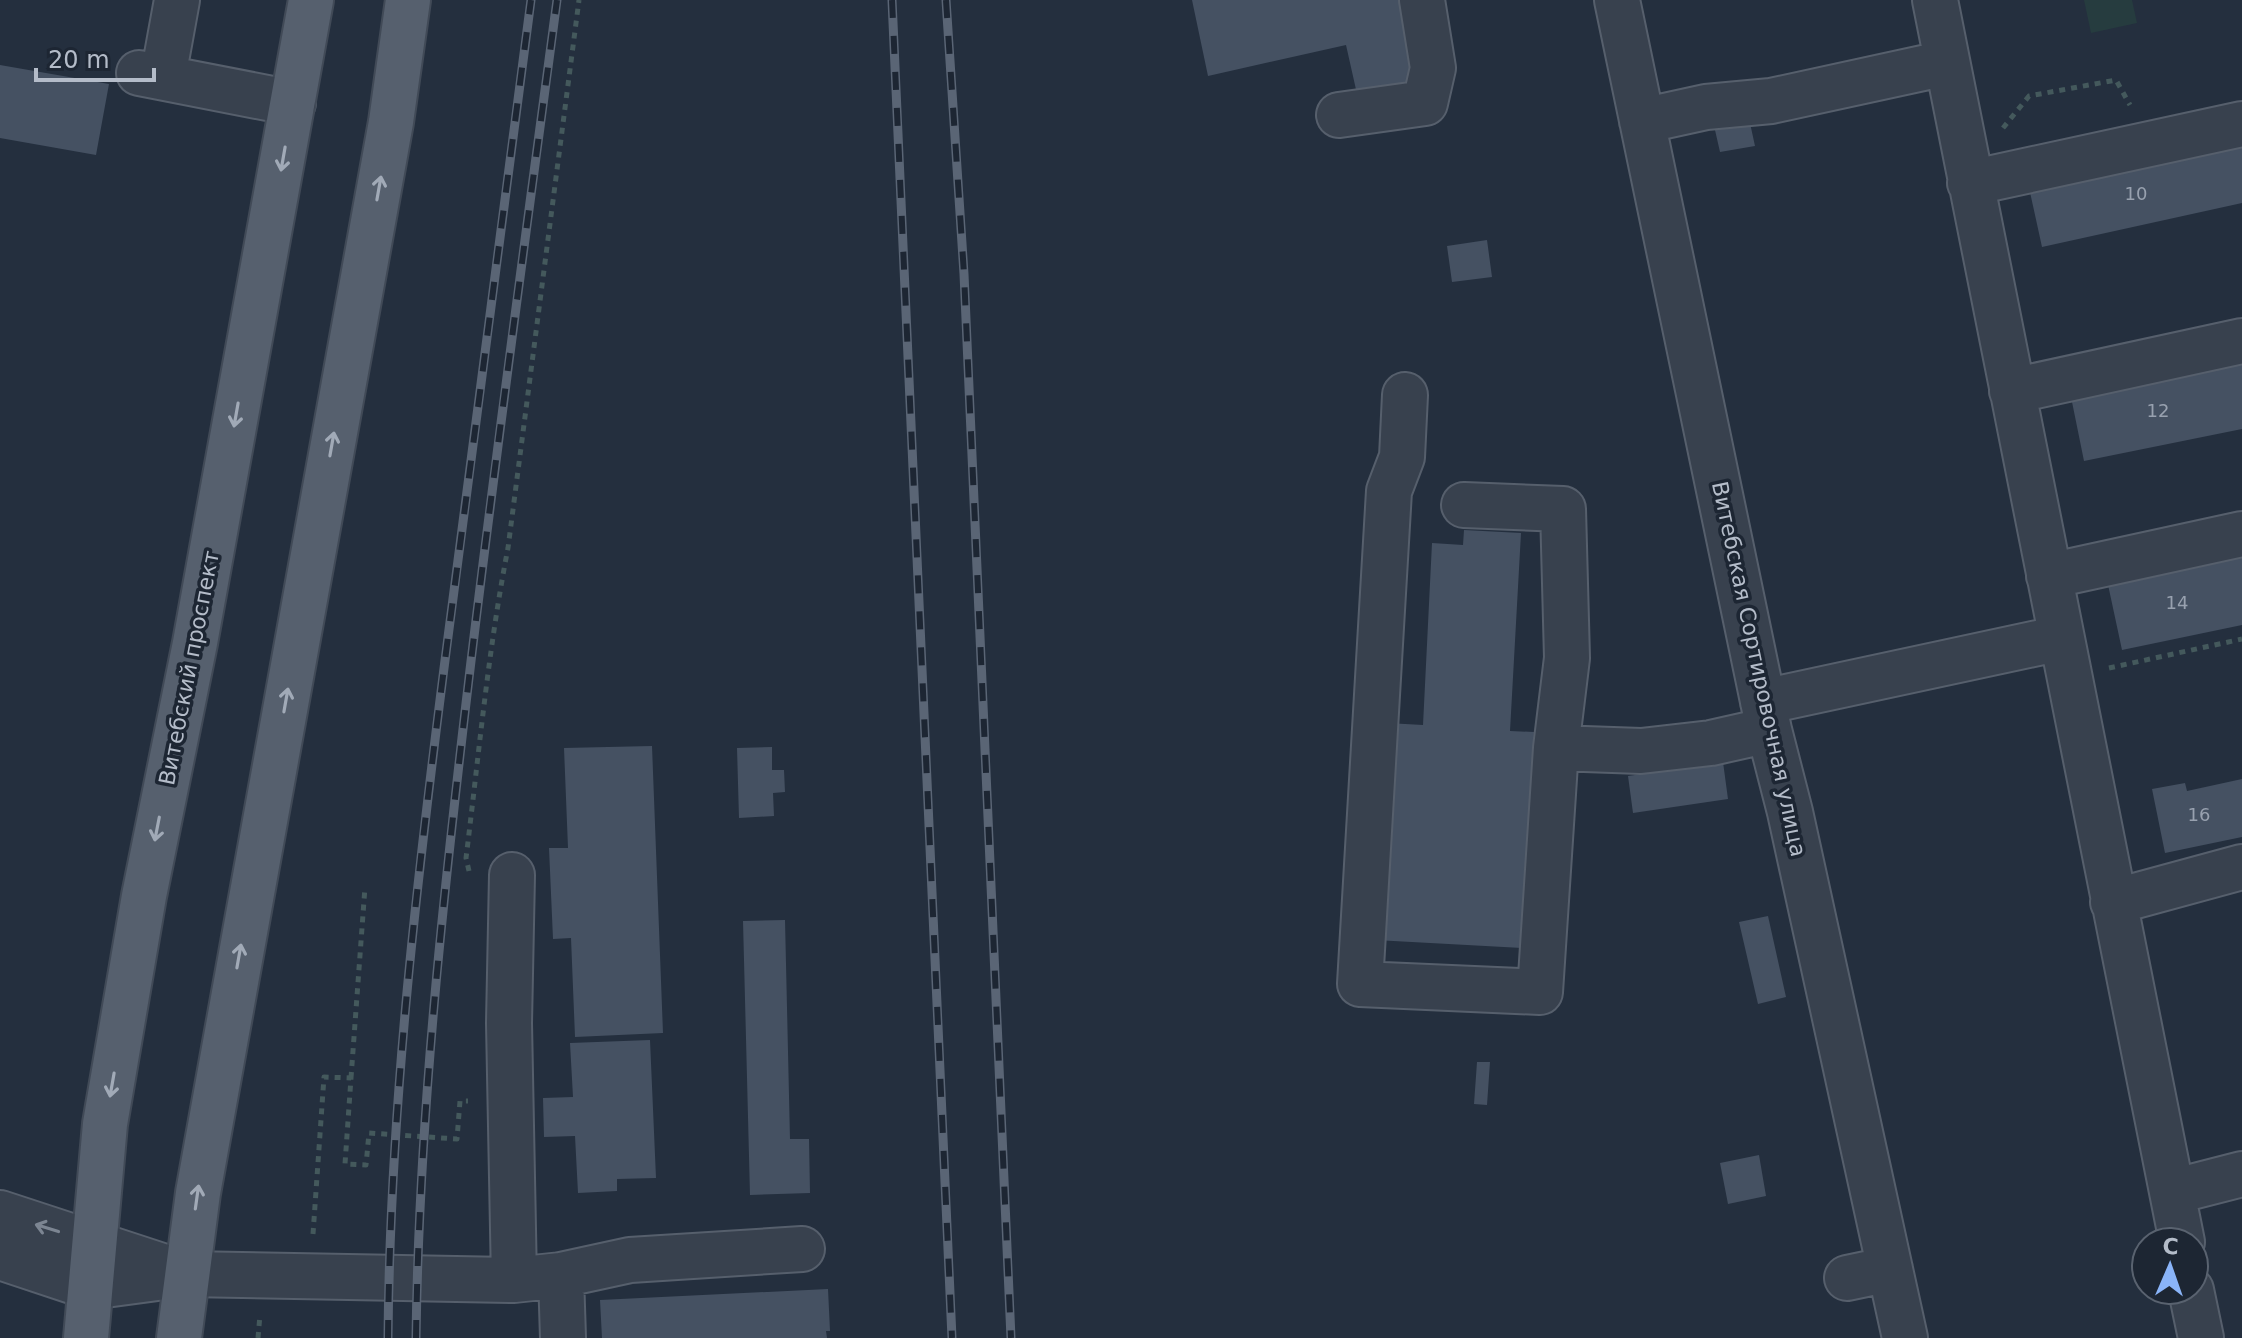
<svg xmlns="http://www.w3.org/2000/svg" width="2242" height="1338" font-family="'DejaVu Sans',sans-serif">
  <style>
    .green { fill: #263c3f }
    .building { fill: #455162 }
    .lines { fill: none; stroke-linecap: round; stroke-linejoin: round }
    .minor-casing { stroke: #565f6c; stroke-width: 48 }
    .major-casing { stroke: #414a57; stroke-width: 48 }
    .path { stroke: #44595c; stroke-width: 5; stroke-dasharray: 6 6; stroke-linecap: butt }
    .minor { stroke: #38414e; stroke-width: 44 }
    .major { stroke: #56606e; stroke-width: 44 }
    .rail-casing { stroke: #5a6575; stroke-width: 9 }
    .rail { stroke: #1d2633; stroke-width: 6; stroke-dasharray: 18; stroke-linecap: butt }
    .oneway { stroke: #a1aab7 }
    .oneway2 { stroke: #7c8592 }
    .labels { text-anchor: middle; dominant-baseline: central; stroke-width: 7; stroke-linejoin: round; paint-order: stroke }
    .number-label { font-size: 18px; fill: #98a1af }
    .street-label { font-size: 22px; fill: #b4bcc9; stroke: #1d2633 }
  </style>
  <rect width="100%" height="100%" fill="#242f3e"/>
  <path class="green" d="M2084,0H2132L2137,23L2091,33Z"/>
  <path class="building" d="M1192,0H1400L1418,81L1357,94L1346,45L1208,76Z
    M0,65L109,84L96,155L0,138Z
    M1750,123L1755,146L1720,152L1715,130Z
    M2242,137V203L2042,247L2028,183Z
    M1487,240L1492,277L1452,282L1447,246Z
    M2242,356V429L2084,461L2070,392Z
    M1464,530L1521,533L1510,731L1534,732L1522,948L1375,940L1387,723L1423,725L1432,543L1463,545Z
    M2242,551V625L2122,650L2107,580Z
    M652,746L663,1033L575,1037L571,938L553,939L549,848H568L564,748Z
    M772,747V770H784L785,792L773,793L774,816L739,818L737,748Z
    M1723,762L1728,799L1633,813L1628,776Z
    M2242,779V837L2165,853L2152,789L2185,783L2187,791Z
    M1768,916L1786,997L1758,1004L1739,922Z
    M785,920L790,1139H809L810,1193L750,1195L743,921Z
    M650,1040L656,1178L617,1179V1191L578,1193L575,1136L544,1137L543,1098L573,1097L570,1043Z
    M1477,1062H1490L1487,1105L1474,1104Z
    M1759,1155L1766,1196L1728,1204L1720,1163Z
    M828,1289L830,1331H826L827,1338H602L600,1300Z"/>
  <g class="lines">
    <g class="minor-casing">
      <path id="minor" d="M1617,0L1769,730L1790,812L1905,1338
        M1935,0L2182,1242
        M139,73L293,103
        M163,77L177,0
        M1339,115L1425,103L1433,68L1422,0
        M1642,121L1706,107L1771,101L1946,63
        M1970,183L2242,124
        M2012,391L2242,341
        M1405,395L1402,457L1389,491L1360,984L1540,992L1556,748L1567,658L1563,509L1464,505
        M2049,576L2242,534
        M1763,702L2061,638
        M1556,748L1641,751L1711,743L1769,730
        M512,875L509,1023L514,1280
        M2113,902L2242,867
        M2172,1192L2242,1174
        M0,1213L177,1271
        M0,1257L90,1287L187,1274L514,1280L561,1275L630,1260L802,1249
        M561,1275L563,1338
        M1847,1278L1890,1269
        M2191,1290L2201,1338"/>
    </g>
    <g class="major-casing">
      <path id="major" d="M86,1338L105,1124L144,896L195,643L311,0
        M179,1338L198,1193L391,122L408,0"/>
    </g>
    <path class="path" d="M2003,128L2029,96L2116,80L2130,105
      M2109,668L2242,639
      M469,871L466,858C479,754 488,650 508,548L579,0
      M351,1078L365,887
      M313,1234L324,1077L351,1078L345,1164L366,1165L369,1133L457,1139L460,1101H468
      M258,1338L260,1315"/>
    <use href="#minor" class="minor"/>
    <use href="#major" class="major"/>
    <g class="rail-casing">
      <path id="rail" d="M892,0L952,1338
        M946,0L964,274L1011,1338
        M388,1338C390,1103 418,870 448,637C476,425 503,212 531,0
        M416,1338C419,1117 443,897 469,678C496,451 527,226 557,0"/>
    </g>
    <use href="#rail" class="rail"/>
  </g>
  <defs><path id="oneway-shaft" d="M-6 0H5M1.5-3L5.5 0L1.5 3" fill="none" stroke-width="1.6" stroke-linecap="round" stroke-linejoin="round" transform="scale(2)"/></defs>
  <g class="oneway">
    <use href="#oneway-shaft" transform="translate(283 159) rotate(100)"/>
    <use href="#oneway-shaft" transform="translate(379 188) rotate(-80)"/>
    <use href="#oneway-shaft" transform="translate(236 415) rotate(100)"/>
    <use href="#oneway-shaft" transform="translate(332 444) rotate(-80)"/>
    <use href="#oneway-shaft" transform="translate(286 700) rotate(-80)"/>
    <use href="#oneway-shaft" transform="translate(157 829) rotate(101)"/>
    <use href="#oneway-shaft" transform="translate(239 956) rotate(-80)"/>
    <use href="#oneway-shaft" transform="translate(112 1085) rotate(100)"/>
    <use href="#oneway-shaft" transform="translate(197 1197) rotate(-82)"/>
  </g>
  <use class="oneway2" href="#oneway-shaft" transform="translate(47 1228) rotate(-163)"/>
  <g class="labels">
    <g class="number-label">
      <text x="2136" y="193">10</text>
      <text x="2158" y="410">12</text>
      <text x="2177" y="602">14</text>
      <text x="2199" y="814">16</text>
    </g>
    <g class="street-label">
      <text transform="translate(189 668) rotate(-79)">Витебский проспект</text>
      <text transform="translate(1759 669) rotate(78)">Витебская Сортировочная улица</text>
    </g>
  </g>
  <g transform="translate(2170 1266) rotate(2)"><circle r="38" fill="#1d2633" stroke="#59626f" stroke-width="2"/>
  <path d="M0-6L14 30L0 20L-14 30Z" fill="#8ab4f8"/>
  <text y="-12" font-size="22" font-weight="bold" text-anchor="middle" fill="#b4bcc9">С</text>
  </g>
  <path d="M36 68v12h118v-12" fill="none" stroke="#b4bcc9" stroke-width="4"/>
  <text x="48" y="68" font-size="24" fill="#b4bcc9" stroke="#1d2633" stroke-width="6" paint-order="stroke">20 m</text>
</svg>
